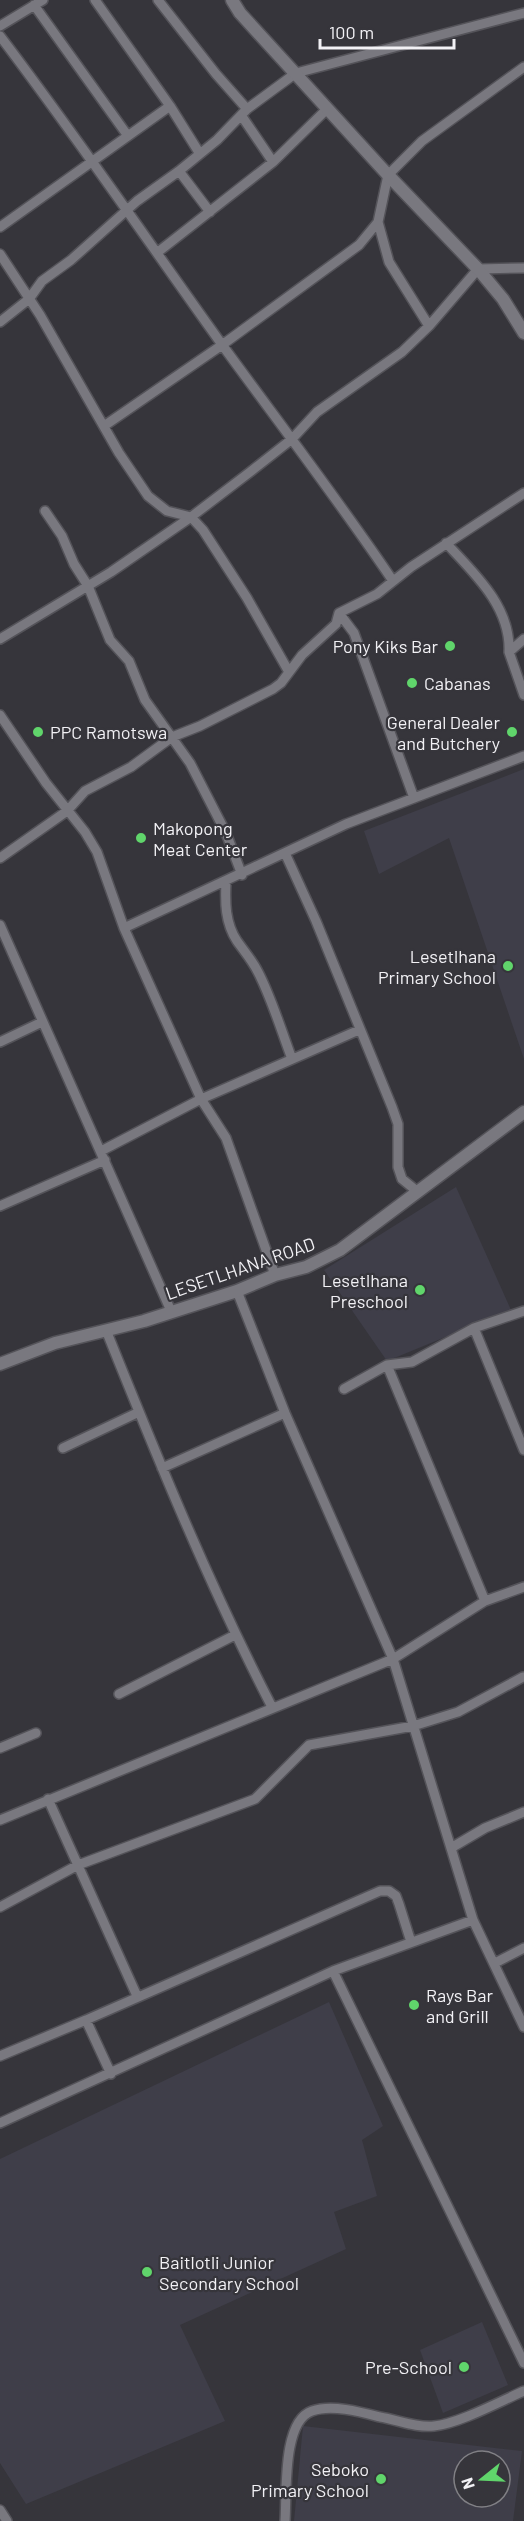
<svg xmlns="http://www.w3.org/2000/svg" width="524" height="2521" font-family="Barlow,sans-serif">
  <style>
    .built { fill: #3f3e49; fill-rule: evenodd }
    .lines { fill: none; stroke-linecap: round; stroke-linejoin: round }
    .street-casing { stroke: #545359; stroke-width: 12 }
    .secondary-casing { stroke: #545359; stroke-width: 15 }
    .street { stroke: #79787f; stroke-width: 9 }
    .secondary { stroke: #79787f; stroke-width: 12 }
    .poi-dot { fill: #60d56b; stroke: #36353b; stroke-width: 2 }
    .labels { text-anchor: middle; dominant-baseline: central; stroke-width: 4.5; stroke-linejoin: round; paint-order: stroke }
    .poi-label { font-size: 18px; fill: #f2f1f5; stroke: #36353b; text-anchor: end }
    .street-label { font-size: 18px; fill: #f2f1f5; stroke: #36353b }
  </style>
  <rect width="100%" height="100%" fill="#36353b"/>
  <path class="built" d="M524,769V1059L449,838L379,874L364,831Z
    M456,1187L511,1310L387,1361L324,1270Z
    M329,2002L383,2126L362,2140L377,2196L334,2212L346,2249L180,2325L225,2421L26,2504L0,2463V2159Z
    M482,2322L508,2385L443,2413L420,2350Z
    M303,2426L522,2451L513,2521H294ZM464,2461H500V2497H464Z"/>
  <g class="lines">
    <g class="street-casing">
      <path id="street" d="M95,0L170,106L200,154
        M158,0L216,74L247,109
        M34,5L128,136
        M0,26L43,0
        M0,36C77,137 149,243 223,346C280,424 339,501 393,581
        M241,115L273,162
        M179,171L210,212
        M378,222L389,262L429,326
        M0,227L170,106
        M158,252L273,162L327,109
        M0,254L40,315L119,453L148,496L167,511L191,517L203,530L247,598L289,672
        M0,322L29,299L42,281L71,260L137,201L179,171L217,140L247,109L296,73L524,13
        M104,426L222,345L359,245L378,222L388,175L422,141L524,67
        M45,511L62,536L74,564L88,586L110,640L129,661L145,700L190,763L226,833L242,875
        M446,543C475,574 511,607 509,652
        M339,613L354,633L414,798
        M0,639L111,572L191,517L250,472L292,439L317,412L402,352L429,326L478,269L524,268
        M524,639L509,652L524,695
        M0,715L46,783L85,832L97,852L124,928L201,1099L226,1138L275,1275
        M285,853L316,921L392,1107L398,1124V1167L402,1179L418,1192
        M0,858L67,811L85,791L131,767L172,737L200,726L273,689L281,683L302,655L336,624L339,613L377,594L411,567L524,493
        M226,882C225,902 225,923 237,941C244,951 252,960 258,972C272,999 281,1030 292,1059
        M0,925L171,1311
        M124,928L346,824L524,756
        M0,1042L42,1022
        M101,1151L201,1099L359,1030
        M0,1206L105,1160
        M237,1291L285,1413L393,1659L473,1920L524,2027
        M474,1328L524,1450
        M106,1330C157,1457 209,1585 272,1707
        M387,1365L485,1601
        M344,1389L387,1365L412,1362L474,1328L524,1311
        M63,1448L139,1412
        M162,1468L285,1413
        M119,1694L235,1635
        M0,1748L36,1733
        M48,1799L137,1996
        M0,1820L393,1659L485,1601L524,1587
        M451,1848L485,1828L524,1812
        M0,1907L78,1865L255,1799L309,1745L413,1726L458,1712L523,1677
        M495,1963L524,1948
        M333,1971L524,2363
        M86,2020L380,1891H389L396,1896L399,1904L411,1942
        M0,2056L86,2020L111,2074
        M0,2123L333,1971L473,1920
        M0,2510L7,2521
        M285,2521C287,2493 282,2421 312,2411C332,2404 361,2412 380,2417C398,2420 416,2428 434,2426C458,2424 501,2401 524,2391"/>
    </g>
    <g class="secondary-casing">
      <path id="secondary" d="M232,0L240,13L388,175L478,269L503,299L524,333
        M0,1364L55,1343L144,1321L237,1291L275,1275L306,1267L340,1250L524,1112"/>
    </g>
    <use href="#street" class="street"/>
    <use href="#secondary" class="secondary"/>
  </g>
  <g class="poi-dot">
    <circle cx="450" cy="646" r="6"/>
    <circle cx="412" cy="683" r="6"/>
    <circle cx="38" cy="732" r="6"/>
    <circle cx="512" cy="732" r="6"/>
    <circle cx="141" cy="838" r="6"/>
    <circle cx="508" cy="966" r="6"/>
    <circle cx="420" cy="1290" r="6"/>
    <circle cx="414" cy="2005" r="6"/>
    <circle cx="147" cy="2272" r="6"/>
    <circle cx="464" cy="2367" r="6"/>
    <circle cx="381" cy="2479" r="6"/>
  </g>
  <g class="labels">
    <g class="poi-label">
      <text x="438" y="646">Pony Kiks Bar</text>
      <text x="424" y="683" text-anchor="start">Cabanas</text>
      <text x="500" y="722">General Dealer<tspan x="500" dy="21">and Butchery</tspan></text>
      <text x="50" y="732" text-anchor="start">PPC Ramotswa</text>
      <text x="153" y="828" text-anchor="start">Makopong<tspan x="153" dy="21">Meat Center</tspan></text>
      <text x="496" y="956">Lesetlhana<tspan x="496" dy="21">Primary School</tspan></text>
      <text x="408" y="1280">Lesetlhana<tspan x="408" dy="21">Preschool</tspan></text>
      <text x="426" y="1995" text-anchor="start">Rays Bar<tspan x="426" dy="21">and Grill</tspan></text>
      <text x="159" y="2262" text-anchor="start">Baitlotli Junior<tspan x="159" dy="21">Secondary School</tspan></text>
      <text x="452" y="2367">Pre-School</text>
      <text x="369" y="2469">Seboko<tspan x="369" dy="21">Primary School</tspan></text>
    </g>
    <g class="street-label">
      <text transform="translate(240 1268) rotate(-19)">LESETLHANA ROAD</text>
    </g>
  </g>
  <g transform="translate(482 2479) rotate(252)"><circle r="28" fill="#36353b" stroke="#818085" stroke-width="1.5"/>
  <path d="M0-4.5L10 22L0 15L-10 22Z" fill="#60d56b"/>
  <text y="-9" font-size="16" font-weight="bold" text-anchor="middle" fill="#f2f1f5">N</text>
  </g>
  <path d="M320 39v9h134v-9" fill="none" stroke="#f2f1f5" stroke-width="3"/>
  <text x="329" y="39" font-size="18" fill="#f2f1f5" stroke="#36353b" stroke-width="4.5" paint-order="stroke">100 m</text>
</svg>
